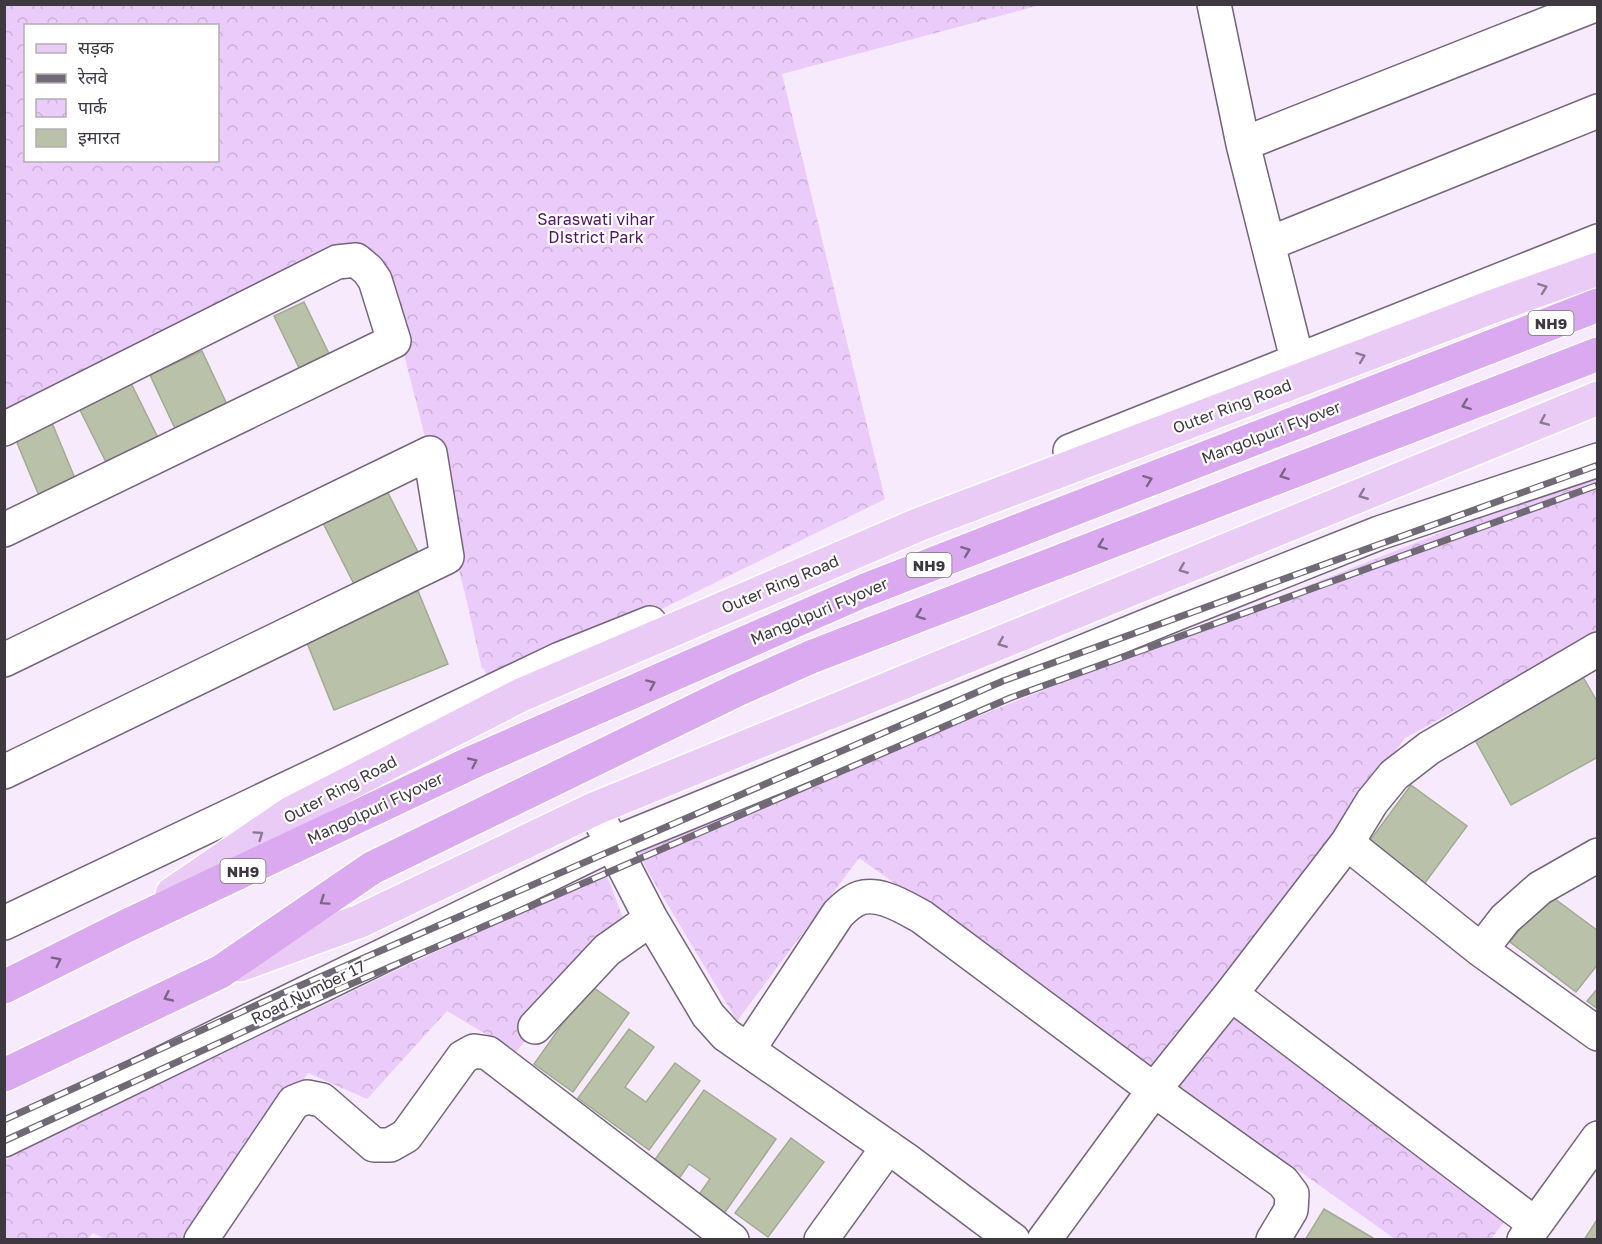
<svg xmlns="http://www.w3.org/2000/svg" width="1602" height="1244" font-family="'Golos Text','Noto Sans Devanagari',sans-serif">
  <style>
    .park { fill: url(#park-crowns); fill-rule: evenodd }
    .building { fill: #b9c2a9; stroke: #a2ab92; stroke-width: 1.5 }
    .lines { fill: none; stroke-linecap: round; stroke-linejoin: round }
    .minor-casing { stroke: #74657a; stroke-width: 36 }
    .major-casing { stroke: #fff; stroke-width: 36 }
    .highway-casing { stroke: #fff; stroke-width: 36 }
    .minor { stroke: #fff; stroke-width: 33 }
    .major { stroke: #e9cbf6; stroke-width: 33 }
    .highway { stroke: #daa9f0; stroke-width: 33 }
    .rail-casing { stroke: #716975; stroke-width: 7 }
    .rail { stroke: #fff; stroke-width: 4.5; stroke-dasharray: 14; stroke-linecap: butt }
    .oneway { stroke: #8b7a92 }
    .oneway2 { stroke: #7c6587 }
    .labels { text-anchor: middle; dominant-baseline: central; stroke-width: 4.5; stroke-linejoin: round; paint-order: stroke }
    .shield { fill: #fff; stroke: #78747a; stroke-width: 1.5 }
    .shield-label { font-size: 15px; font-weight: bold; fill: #3e3841 }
    .park-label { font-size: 16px; fill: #511466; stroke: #fff }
    .street-label { font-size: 16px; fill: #3e3841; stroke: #fff }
  </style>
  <defs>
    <pattern id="park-crowns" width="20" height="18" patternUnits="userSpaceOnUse" patternTransform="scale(1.5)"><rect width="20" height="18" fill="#ebcbf9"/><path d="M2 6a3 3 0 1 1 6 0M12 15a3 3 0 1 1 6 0" fill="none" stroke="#cbafd7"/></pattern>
  </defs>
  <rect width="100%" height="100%" fill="#f7eafd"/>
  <path class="park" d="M5,5H1040L782,74L885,499L491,693L484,668L482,669L467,602L379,256L5,420ZM26,26H218V160H26Z
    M1597,471V633L1405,738L1212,1000L1504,1222L1491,1239H1395L859,858L737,1021L647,870L638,851Z
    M605,871L635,949L583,969L516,1052L447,1011L367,1099L308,1073L183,1239H105L93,1233L88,1239L5,1240V1160L106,1109Z"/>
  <path class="building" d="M304,302L332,360L302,374L274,316Z
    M202,351L231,413L179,437L150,375Z
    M131,383L161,444L110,470L79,408Z
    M50,418L79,488L42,503L13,433Z
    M387,491L421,558L357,590L323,523Z
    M418,591L448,664L334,710L305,638Z
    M1583,677L1598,703V757L1511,805L1474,738Z
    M1411,785L1467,826L1419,891L1363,850Z
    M1547,893L1598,931V964L1576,992L1510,942Z
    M590,985L629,1013L573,1092L534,1064Z
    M1598,988V1009L1587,1001Z
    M629,1029L654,1047L625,1087L646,1102L675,1063L700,1081L649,1150L578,1098Z
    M704,1090L776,1139L721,1218L695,1200L710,1179L689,1164L674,1186L649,1168Z
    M791,1138L824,1162L768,1237L735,1213Z
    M1324,1209L1373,1238V1240H1305Z
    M1598,1218V1240H1584Z"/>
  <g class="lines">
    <g class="minor-casing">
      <path id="minor" d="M1214,4L1243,144L1297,359
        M1243,144L1597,4
        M1268,244L1598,111
        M4,429L337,262L356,260L368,270L375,280L394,341L4,530
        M1070,451L1598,241
        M4,660L430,453L447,557L4,772
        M602,824L651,919L708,1015L726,1035L905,1159L1013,1240
        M1347,843L1481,950L1598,1034
        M4,923L560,659L650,623
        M1481,950L1505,919L1540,888L1598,855
        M1231,994L1535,1224
        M535,1027L607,950L651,919
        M748,1050L838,914C842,910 847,905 852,902C873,887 904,907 922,917L1154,1090L1283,1182L1292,1194L1291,1210L1273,1240
        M4,1140L612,844L1178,613L1379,533L1598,460
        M201,1240L294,1102L307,1097L322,1100L374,1145H390L406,1136L463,1057L474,1051L488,1053L732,1240
        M821,1240L888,1147
        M1044,1240L1154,1090L1231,994L1347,843L1372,802L1394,775L1429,748L1598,649
        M1524,1240L1598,1138"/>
    </g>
    <g class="major-casing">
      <path id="major" d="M172,894L291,813L521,695L920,524L1494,306L1598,269
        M240,965L360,921L594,809L1598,398"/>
    </g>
    <g class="highway-casing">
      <path id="highway" d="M4,987L124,927L475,761L863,591L1598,305
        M4,1075L220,972L372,868L737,690L811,657L1598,354"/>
    </g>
    <use href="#minor" class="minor"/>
    <use href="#major" class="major"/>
    <use href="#highway" class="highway"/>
    <g class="rail-casing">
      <path id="rail" d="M4,1120L283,993L1003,681L1598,465
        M4,1141L291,1010L1010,698L1598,485"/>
    </g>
    <use href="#rail" class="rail"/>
  </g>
  <defs><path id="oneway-chevron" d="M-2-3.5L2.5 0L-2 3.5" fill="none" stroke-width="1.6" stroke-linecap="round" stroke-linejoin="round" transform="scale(1.5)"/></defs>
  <g class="oneway">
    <use href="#oneway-chevron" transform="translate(1543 288) rotate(-20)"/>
    <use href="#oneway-chevron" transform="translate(1361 357) rotate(-21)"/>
    <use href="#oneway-chevron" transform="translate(1544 421) rotate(157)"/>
    <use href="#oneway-chevron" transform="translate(1363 495) rotate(158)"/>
    <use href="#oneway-chevron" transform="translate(1183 569) rotate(158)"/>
    <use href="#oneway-chevron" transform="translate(1002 643) rotate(158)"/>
    <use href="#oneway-chevron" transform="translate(259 835) rotate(-35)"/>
  </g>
  <g class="oneway2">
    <use href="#oneway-chevron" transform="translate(1466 405) rotate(159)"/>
    <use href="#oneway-chevron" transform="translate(1284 475) rotate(159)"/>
    <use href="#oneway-chevron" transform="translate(1148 480) rotate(-21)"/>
    <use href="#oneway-chevron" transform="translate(1102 545) rotate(159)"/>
    <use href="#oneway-chevron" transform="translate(966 551) rotate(-21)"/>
    <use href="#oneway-chevron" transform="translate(920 615) rotate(159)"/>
    <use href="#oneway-chevron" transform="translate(651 684) rotate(-24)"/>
    <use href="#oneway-chevron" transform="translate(473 762) rotate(-25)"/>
    <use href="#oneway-chevron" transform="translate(324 901) rotate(146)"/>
    <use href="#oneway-chevron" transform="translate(57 961) rotate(-27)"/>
    <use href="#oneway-chevron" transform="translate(168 997) rotate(155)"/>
  </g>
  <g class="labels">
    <g class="shield">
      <rect x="1528.5" y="311" width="45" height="24" rx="4.5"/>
      <rect x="906.5" y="553" width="45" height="24" rx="4.5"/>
      <rect x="220.5" y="859" width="45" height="24" rx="4.5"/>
    </g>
    <g class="shield-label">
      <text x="1551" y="323">NH9</text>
      <text x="929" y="565">NH9</text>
      <text x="243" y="871">NH9</text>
    </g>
    <g class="park-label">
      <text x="596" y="219">Saraswati vihar<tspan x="596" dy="18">DIstrict Park</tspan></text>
    </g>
    <g class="street-label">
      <text transform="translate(1232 406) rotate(-21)">Outer Ring Road</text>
      <text transform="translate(1271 432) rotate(-21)">Mangolpuri Flyover</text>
      <text transform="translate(780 584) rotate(-23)">Outer Ring Road</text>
      <text transform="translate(819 611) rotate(-23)">Mangolpuri Flyover</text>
      <text transform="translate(340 789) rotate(-28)">Outer Ring Road</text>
      <text transform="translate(375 808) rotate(-25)">Mangolpuri Flyover</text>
      <text transform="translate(308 992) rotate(-26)">Road Number 17</text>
    </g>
  </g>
  <rect width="1602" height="1244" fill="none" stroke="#3e3841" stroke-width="12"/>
  <rect x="24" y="24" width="195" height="138" fill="#ffffff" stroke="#b2afb3" stroke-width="1.5"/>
  <rect x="36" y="44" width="30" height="9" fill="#e9cbf6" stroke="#b2afb3" stroke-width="1.5"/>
  <text x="78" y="54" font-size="18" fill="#3e3841">सड़क</text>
  <rect x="36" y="74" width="30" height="9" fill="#716975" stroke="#b2afb3" stroke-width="1.5"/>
  <text x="78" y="84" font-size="18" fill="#3e3841">रेलवे</text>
  <rect x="36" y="99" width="30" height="18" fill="url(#park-crowns)" stroke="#b2afb3" stroke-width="1.5"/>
  <text x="78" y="114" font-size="18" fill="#3e3841">पार्क</text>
  <rect x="36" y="129" width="30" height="18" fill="#b9c2a9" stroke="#b2afb3" stroke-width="1.5"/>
  <text x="78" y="144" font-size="18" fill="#3e3841">इमारत</text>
</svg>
